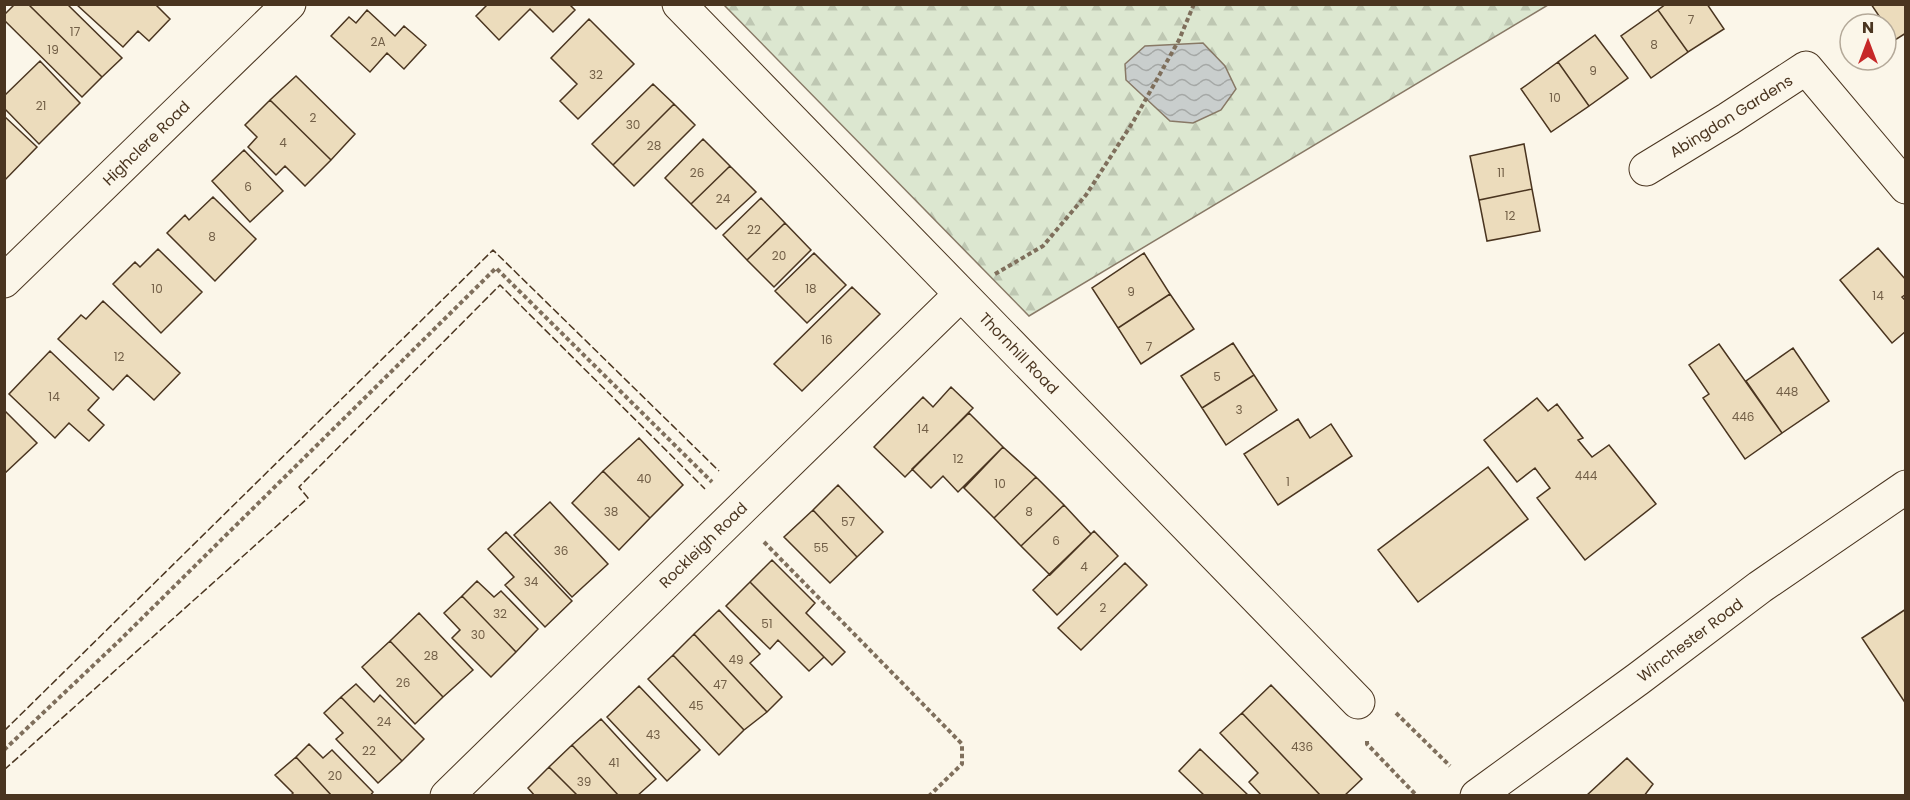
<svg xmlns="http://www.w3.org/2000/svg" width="1910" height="800" font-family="Poppins,sans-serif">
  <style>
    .forest { fill: url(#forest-firs); stroke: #887966; stroke-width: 1.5 }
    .water { fill: url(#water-waves); stroke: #887966; stroke-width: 1.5 }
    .building { fill: #ecdcbc; stroke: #4a3520; stroke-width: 1.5 }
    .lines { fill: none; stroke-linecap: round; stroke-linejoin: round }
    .minor-casing { stroke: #4a3520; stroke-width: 35 }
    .major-casing { stroke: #4a3520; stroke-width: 35 }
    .path { stroke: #7f6f5c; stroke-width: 4; stroke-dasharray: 4.5 3; stroke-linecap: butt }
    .minor { stroke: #fbf6e9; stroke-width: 33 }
    .major { stroke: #fbf6e9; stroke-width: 33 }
    .fence { stroke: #4a3520; stroke-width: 1.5; stroke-dasharray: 8 3; stroke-linecap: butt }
    .labels { text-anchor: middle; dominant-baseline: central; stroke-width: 4.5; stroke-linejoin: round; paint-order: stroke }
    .number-label { font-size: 12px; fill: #725f47 }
    .street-label { font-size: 15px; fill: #4a3520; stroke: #fbf6e9 }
  </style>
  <defs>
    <pattern id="forest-firs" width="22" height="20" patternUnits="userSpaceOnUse" patternTransform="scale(1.5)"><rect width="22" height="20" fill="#dce7d0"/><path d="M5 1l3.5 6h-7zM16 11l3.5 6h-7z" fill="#bec7b2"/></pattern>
    <pattern id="water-waves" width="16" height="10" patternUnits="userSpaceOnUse" patternTransform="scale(1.5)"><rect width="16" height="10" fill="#c9cecd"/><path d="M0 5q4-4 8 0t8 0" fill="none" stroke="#a5a8a6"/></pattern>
  </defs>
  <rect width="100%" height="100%" fill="#fbf6e9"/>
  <path class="forest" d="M724,5H1548L1029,316Z"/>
  <path class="water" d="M1203,43L1225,66L1236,89L1221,110L1193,123L1170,121L1126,80L1125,64L1145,46Z"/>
  <path class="building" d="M15,4H28L102,77L82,97L4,20V15Z
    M28,4H67L122,58L102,77Z
    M76,4H155L170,19L149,41L138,31L123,47Z
    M488,4H569L575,10L553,32L530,9L499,40L476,16Z
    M1666,4H1707L1724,29L1688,52L1658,10Z
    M1871,4H1906V33L1895,40Z
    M367,10L395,36L404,26L426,45L404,69L387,53L370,72L331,36L349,17L356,23Z
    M1658,10L1688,52L1651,78L1621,36Z
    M589,19L634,64L578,119L560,101L577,84L551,58Z
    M1595,35L1628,78L1589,106L1558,62Z
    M40,61L80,103L39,144L4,108V96Z
    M1558,62L1589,106L1551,132L1521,89Z
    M296,76L355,134L331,160L270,100Z
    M653,84L674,104L613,165L592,144Z
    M270,100L331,160L305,186L285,166L276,175L248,147L257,137L245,125Z
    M674,104L695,125L634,186L613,165Z
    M4,116L37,147L4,181Z
    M703,139L730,166L691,204L665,178Z
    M1524,144L1532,189L1479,200L1470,156Z
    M244,150L283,191L250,222L212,181Z
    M730,166L756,192L716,229L691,204Z
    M1532,189L1540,231L1487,241L1479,200Z
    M213,197L256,239L215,281L167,233L185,215L189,220Z
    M761,198L785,223L747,260L723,235Z
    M785,223L811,250L774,287L747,260Z
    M1878,248L1906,280V294L1902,297L1906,301V331L1892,343L1840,280Z
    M158,249L202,292L161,333L113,284L135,262L140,267Z
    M814,253L846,285L807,323L775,291Z
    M1144,253L1170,294L1118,328L1092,288Z
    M852,287L880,314L802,391L774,364Z
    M1170,294L1194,329L1141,364L1118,328Z
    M103,301L180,373L154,400L127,375L113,390L58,339L81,315L86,319Z
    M1233,343L1254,375L1202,408L1181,376Z
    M1719,344L1782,433L1745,459L1703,398L1709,394L1689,365Z
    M1793,348L1829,401L1782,433L1746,381Z
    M50,351L99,398L88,410L104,425L89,441L69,423L55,438L9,394Z
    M1254,375L1277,410L1226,445L1202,408Z
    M951,387L973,408L905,477L874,447L923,397L933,407Z
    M1537,398L1548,411L1557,404L1583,438L1578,440L1592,457L1609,445L1656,504L1585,560L1537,498L1550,488L1535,468L1517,482L1484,440Z
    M4,410L37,443L4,474Z
    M969,413L1003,447L958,492L943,476L931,488L912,469Z
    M1298,419L1310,438L1331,424L1352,456L1278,505L1244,454Z
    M639,438L683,485L650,518L603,471Z
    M1003,447L1036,477L994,518L964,488Z
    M1488,467L1528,519L1418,602L1378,550Z
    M603,471L650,518L619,550L572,503Z
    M1036,477L1064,505L1021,546L994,518Z
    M838,485L883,532L857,557L813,510Z
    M550,502L608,564L572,597L514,535Z
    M1064,505L1091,534L1050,575L1021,546Z
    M813,510L857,557L830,583L784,537Z
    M1094,531L1118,556L1057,615L1033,590Z
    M506,532L572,601L545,627L505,585L514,577L488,549Z
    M772,560L815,603L806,613L845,652L832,665L750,582Z
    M1125,563L1147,585L1081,650L1058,628Z
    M477,581L494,597L501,591L538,629L516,652L462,596Z
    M750,582L824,657L809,671L778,640L770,649L726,606Z
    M462,596L516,652L491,677L452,638L460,630L444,613Z
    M1906,609V704L1862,638Z
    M719,610L760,654L750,663L782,697L767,712L694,634Z
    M419,613L473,670L443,697L390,641Z
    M694,634L767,712L744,730L673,655Z
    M390,641L443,697L415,724L362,667Z
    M673,655L744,730L719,755L648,679Z
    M356,684L374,702L380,695L424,739L402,761L341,697Z
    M1271,685L1362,779L1344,796H1321L1242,713Z
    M639,686L700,750L667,781L607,717Z
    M341,697L402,761L378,783L336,739L343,733L324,713Z
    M1242,713L1321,796H1262L1249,782L1258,773L1220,733Z
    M601,719L656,779L637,796H619L572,745Z
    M309,744L323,758L332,750L373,792L370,796H332L296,757Z
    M572,745L619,796H578L549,767Z
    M1200,749L1249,796H1205L1179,771Z
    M296,757L332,796H290L293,793L275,775Z
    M1627,758L1653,784L1644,796H1586Z
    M549,767L578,796H535L528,788Z"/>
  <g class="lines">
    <g class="minor-casing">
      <path id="minor" d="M679,4L1358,702
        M1646,169L1728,119L1806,68L1906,187
        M4,281L289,4
        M447,796L961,294"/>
    </g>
    <g class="major-casing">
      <path id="major" d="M1477,796L1638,679L1760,587L1906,487"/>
    </g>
    <path class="path" d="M995,274L1043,246L1086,195L1133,122L1179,40L1194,4
      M764,542L962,744V764L929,796
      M1396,713L1450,766
      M1367,741V744L1417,796
      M4,750L119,641L496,268L712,482"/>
    <use href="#minor" class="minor"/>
    <use href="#major" class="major"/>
    <path class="fence" d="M4,731L493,250L719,471
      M4,770L308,498L299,487L500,285L705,489"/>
  </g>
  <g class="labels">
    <g class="number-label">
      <text x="1691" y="19">7</text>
      <text x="75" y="31">17</text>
      <text x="378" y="41">2A</text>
      <text x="1654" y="44">8</text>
      <text x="53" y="49">19</text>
      <text x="1593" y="70">9</text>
      <text x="596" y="74">32</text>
      <text x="1555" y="97">10</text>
      <text x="41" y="105">21</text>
      <text x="313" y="117">2</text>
      <text x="633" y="124">30</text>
      <text x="283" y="142">4</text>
      <text x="654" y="145">28</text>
      <text x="697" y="172">26</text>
      <text x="1501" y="172">11</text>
      <text x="248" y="186">6</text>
      <text x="723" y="198">24</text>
      <text x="1510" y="215">12</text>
      <text x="754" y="229">22</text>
      <text x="212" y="236">8</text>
      <text x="779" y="255">20</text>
      <text x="157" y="288">10</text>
      <text x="811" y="288">18</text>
      <text x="1131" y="291">9</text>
      <text x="1878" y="295">14</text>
      <text x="827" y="339">16</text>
      <text x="1149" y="346">7</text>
      <text x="119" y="356">12</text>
      <text x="1217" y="376">5</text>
      <text x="1787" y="391">448</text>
      <text x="54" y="396">14</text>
      <text x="1239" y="409">3</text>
      <text x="1743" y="416">446</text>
      <text x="923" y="428">14</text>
      <text x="958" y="458">12</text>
      <text x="1586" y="475">444</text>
      <text x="644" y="478">40</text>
      <text x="1288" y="481">1</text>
      <text x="1000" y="483">10</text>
      <text x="611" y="511">38</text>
      <text x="1029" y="511">8</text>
      <text x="848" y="521">57</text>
      <text x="1056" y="540">6</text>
      <text x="821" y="547">55</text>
      <text x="561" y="550">36</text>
      <text x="1084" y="566">4</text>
      <text x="531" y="581">34</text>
      <text x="1103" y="607">2</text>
      <text x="500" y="613">32</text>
      <text x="767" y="623">51</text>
      <text x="478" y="634">30</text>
      <text x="431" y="655">28</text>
      <text x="736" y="659">49</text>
      <text x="403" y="682">26</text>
      <text x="720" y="684">47</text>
      <text x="696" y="705">45</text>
      <text x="384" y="721">24</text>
      <text x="653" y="734">43</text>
      <text x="1302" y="746">436</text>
      <text x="369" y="750">22</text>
      <text x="614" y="762">41</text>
      <text x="335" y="775">20</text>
      <text x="584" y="781">39</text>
    </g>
    <g class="street-label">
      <text transform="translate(1731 116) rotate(-32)">Abingdon Gardens</text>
      <text transform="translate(146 143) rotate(-44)">Highclere Road</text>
      <text transform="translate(1019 353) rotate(46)">Thornhill Road</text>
      <text transform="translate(703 545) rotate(-44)">Rockleigh Road</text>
      <text transform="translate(1690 640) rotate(-37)">Winchester Road</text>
    </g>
  </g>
  <rect width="1910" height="800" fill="none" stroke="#4a3520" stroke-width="12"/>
  <g transform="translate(1868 42)"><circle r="28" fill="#fbf6e9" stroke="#b4a999" stroke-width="1.5"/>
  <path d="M0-4.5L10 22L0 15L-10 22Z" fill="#c62828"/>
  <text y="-9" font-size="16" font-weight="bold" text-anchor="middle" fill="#4a3520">N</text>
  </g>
</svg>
